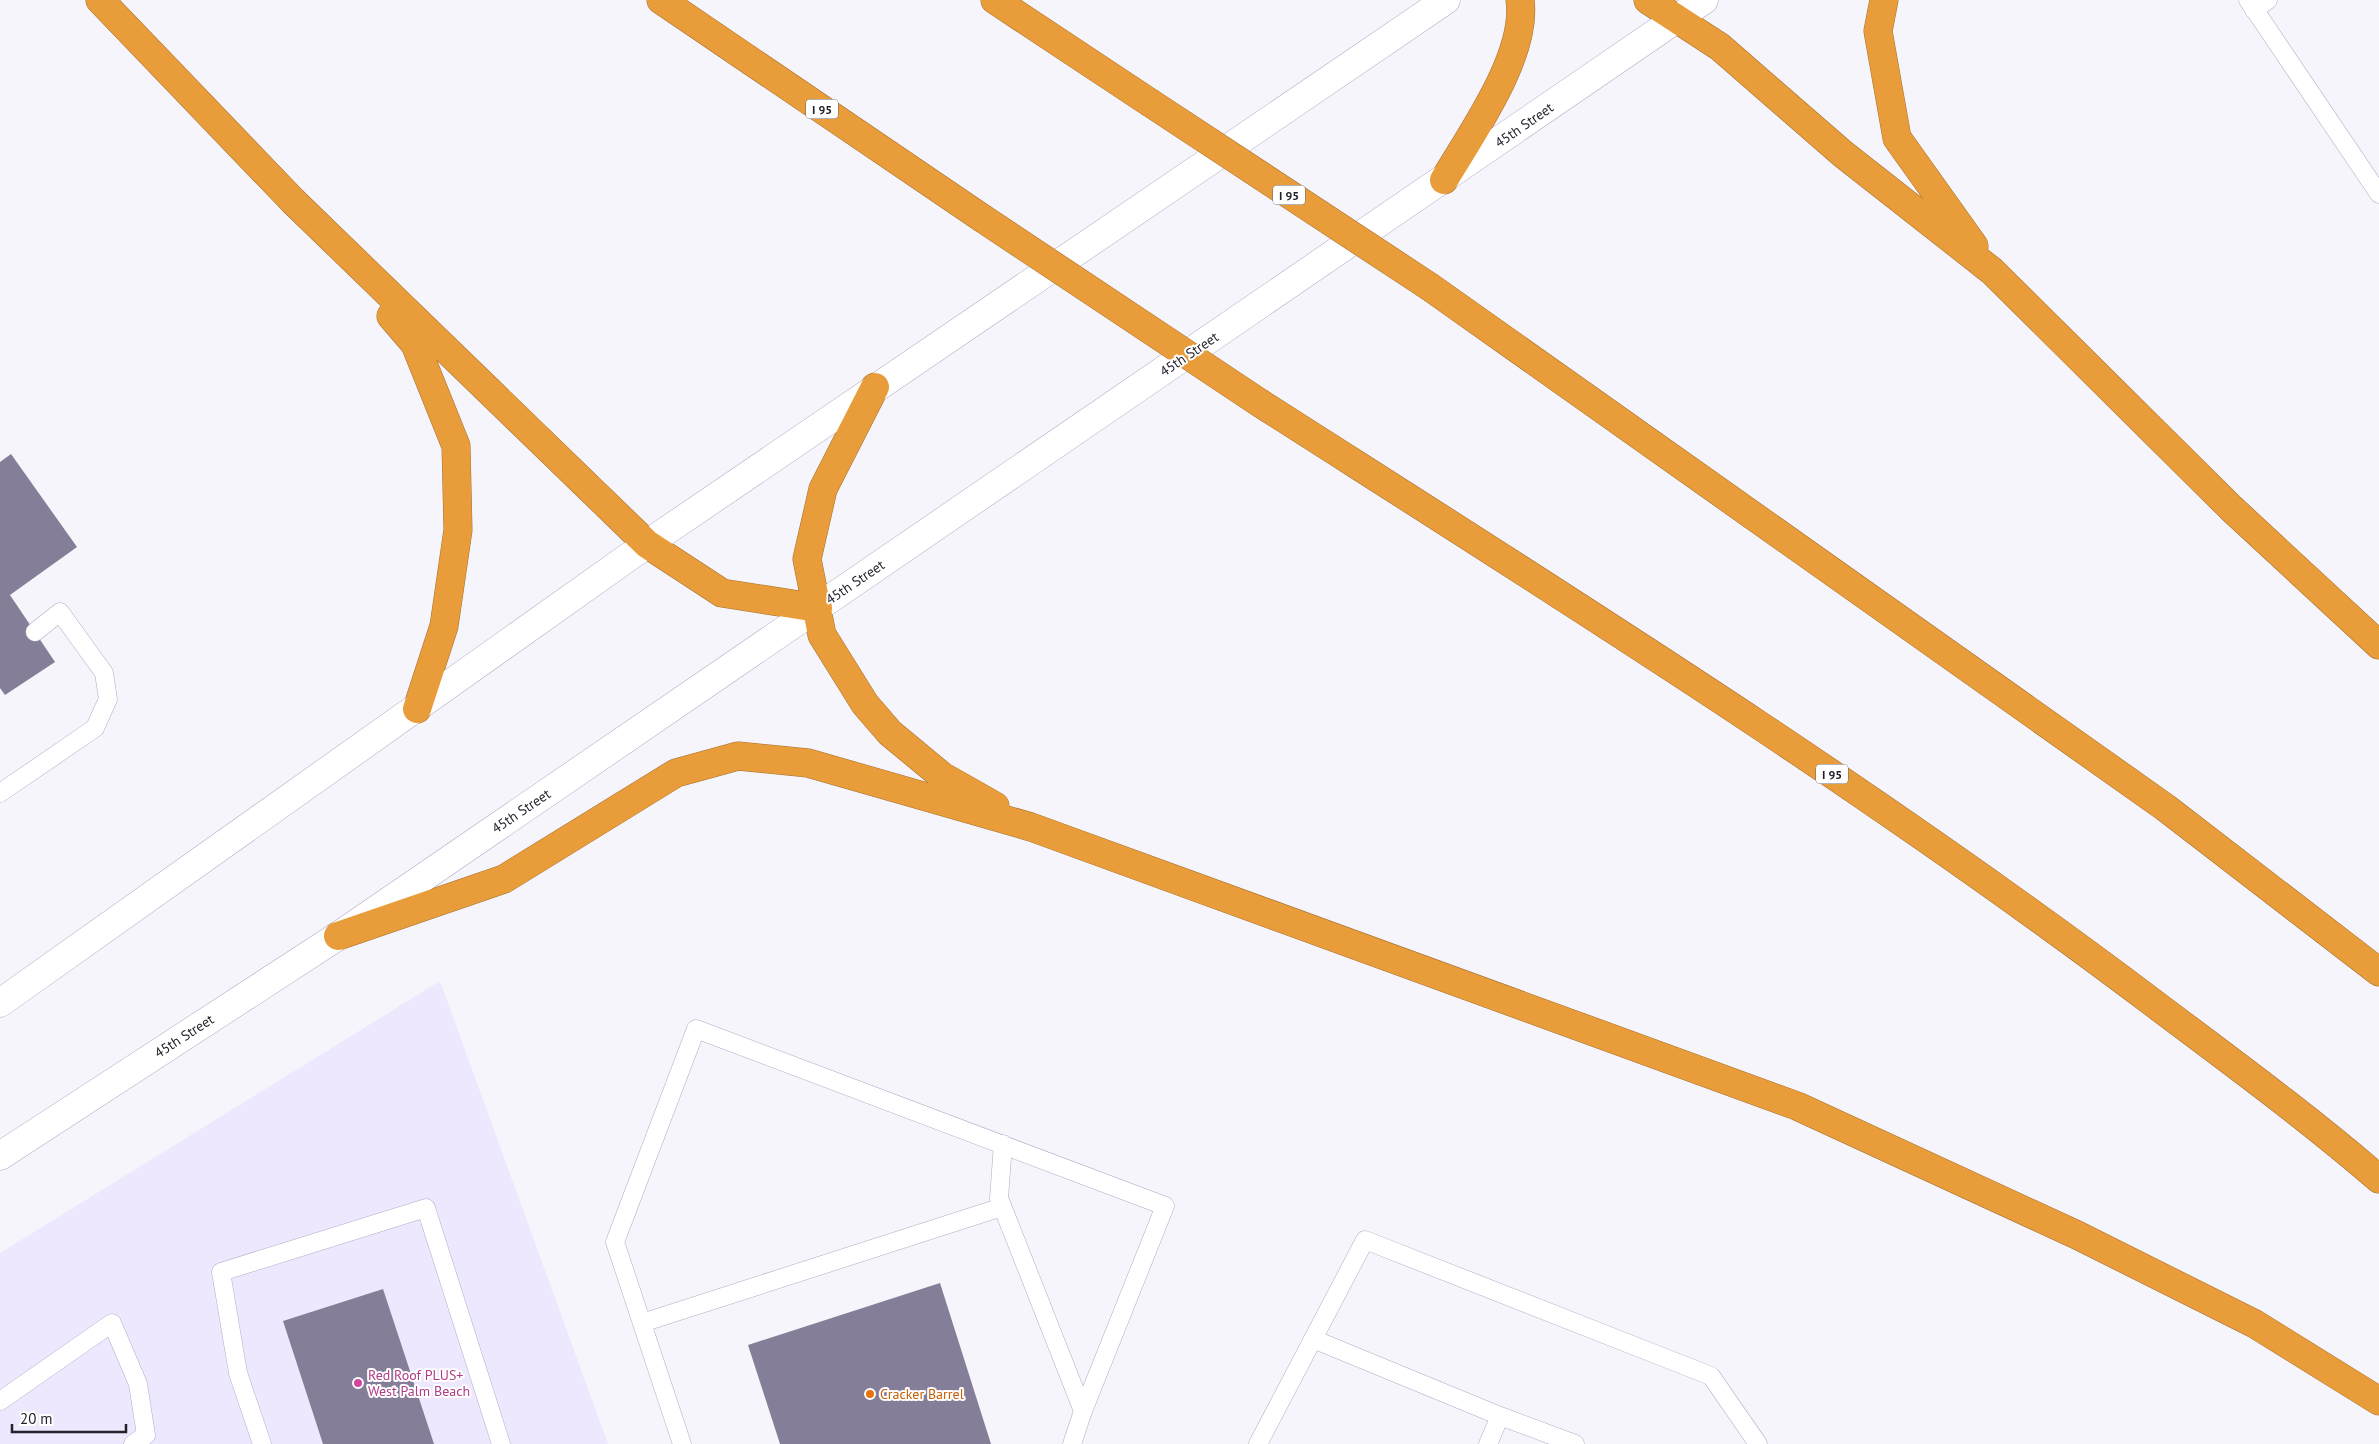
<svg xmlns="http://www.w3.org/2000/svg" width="2379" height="1444" font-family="'PT Sans',sans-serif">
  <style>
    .built { fill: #ede8fe }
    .building { fill: #847e98 }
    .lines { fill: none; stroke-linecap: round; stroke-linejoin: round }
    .service-casing { stroke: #b2abc7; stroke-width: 19 }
    .secondary-casing { stroke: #b2abc7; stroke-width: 29 }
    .motorway-casing { stroke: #a37135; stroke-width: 29 }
    .service { stroke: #fff; stroke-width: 18 }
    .secondary { stroke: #fff; stroke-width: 28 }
    .motorway { stroke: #e89c3a; stroke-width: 28 }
    .motorway-bridge-casing { stroke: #a37135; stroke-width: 29; stroke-linecap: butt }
    .motorway-bridge { stroke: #e89c3a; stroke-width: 28 }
    .hotel-dot { fill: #d1479c; stroke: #fff; stroke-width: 2 }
    .food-dot { fill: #e8710a; stroke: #fff; stroke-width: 2 }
    .labels { text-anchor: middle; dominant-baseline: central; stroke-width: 4; stroke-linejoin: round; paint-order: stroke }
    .shield { fill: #fff; stroke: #66646b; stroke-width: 1 }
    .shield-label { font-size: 12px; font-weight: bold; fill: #24212c }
    .street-label { font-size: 14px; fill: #24212c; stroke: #fff }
    .hotel-label { font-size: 14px; fill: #b23c85; stroke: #fff; text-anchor: start }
    .food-label { font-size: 14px; fill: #c56008; stroke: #fff; text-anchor: start }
  </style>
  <rect width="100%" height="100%" fill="#f6f5fb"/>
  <path class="built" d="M440,981L608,1444H0V1253Z"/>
  <path class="building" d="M11,454L77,547L10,595L55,662L5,695L0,688V462Z
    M940,1283L991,1444H780L748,1345Z
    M383,1289L434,1444H323L283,1321Z"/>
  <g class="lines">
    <g class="service-casing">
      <path id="service" d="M2248,0L2379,194
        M2254,10L2268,0
        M0,793L95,728L108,699L104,673L60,612L35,632
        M1003,1144L999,1198L1083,1411L1072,1444
        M642,1323L1002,1207
        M1313,1339L1500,1416L1488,1444
        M0,1401L112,1323L138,1384L146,1435L133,1444
        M1500,1416L1575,1444
        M262,1444L238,1373L221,1272L426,1208L501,1444
        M682,1444L615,1242L696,1029L1165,1206L1083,1411
        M1258,1444L1365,1240L1711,1376L1758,1444"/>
    </g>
    <g class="secondary-casing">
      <path id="secondary" d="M0,1003L647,544L1446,0
        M0,1156L338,936L1704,0"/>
    </g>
    <g class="motorway-casing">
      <path id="motorway" d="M100,0L293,201L647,544L722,593L818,608
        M661,0L982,218
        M995,0L1149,102
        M1648,0L1720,47L1843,154L1992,271L2231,508L2379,645
        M1884,0L1878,31L1897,138L1974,246
        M1444,180C1471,134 1528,55 1520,0
        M1430,287L2166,808L2379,972
        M391,316L415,344L456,446L458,530L444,626L417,709
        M875,387L823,489L807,559L822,635L865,704L890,733L942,776L995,806
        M1260,403C1562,596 1866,786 2152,1002C2229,1060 2306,1116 2379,1179
        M338,936L504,879L676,773L738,756L808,763L1031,827L1797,1106L2077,1235L2255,1324L2379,1401"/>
    </g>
    <use href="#service" class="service"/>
    <use href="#secondary" class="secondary"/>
    <use href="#motorway" class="motorway"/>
    <g class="motorway-bridge-casing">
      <path id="motorway-bridge" d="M1149,102L1430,287
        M982,218L1260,403"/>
    </g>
    <use href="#motorway-bridge" class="motorway-bridge"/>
  </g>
  <circle class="hotel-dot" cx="358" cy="1383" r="5"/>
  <circle class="food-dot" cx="870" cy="1394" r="5"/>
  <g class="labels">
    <g class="shield">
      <rect x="806" y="99.5" width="32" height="19" rx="4"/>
      <rect x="1273" y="185.5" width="32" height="19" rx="4"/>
      <rect x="1816" y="764.5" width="32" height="19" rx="4"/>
    </g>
    <g class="shield-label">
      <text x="822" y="109">I 95</text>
      <text x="1289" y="195">I 95</text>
      <text x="1832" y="774">I 95</text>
    </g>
    <g class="street-label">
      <text transform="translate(1524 125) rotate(-35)">45th Street</text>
      <text transform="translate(1189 354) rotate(-34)">45th Street</text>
      <text transform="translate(855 582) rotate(-34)">45th Street</text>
      <text transform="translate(521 811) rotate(-34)">45th Street</text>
      <text transform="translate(184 1036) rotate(-33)">45th Street</text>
    </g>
    <g class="hotel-label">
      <text x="368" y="1375">Red Roof PLUS+<tspan x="368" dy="16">West Palm Beach</tspan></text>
    </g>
    <g class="food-label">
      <text x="880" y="1394">Cracker Barrel</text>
    </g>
  </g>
  <path d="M12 1424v8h114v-8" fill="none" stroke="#24212c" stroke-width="2.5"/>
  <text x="20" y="1424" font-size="15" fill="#24212c" stroke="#ffffff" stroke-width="4" paint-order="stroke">20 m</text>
</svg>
